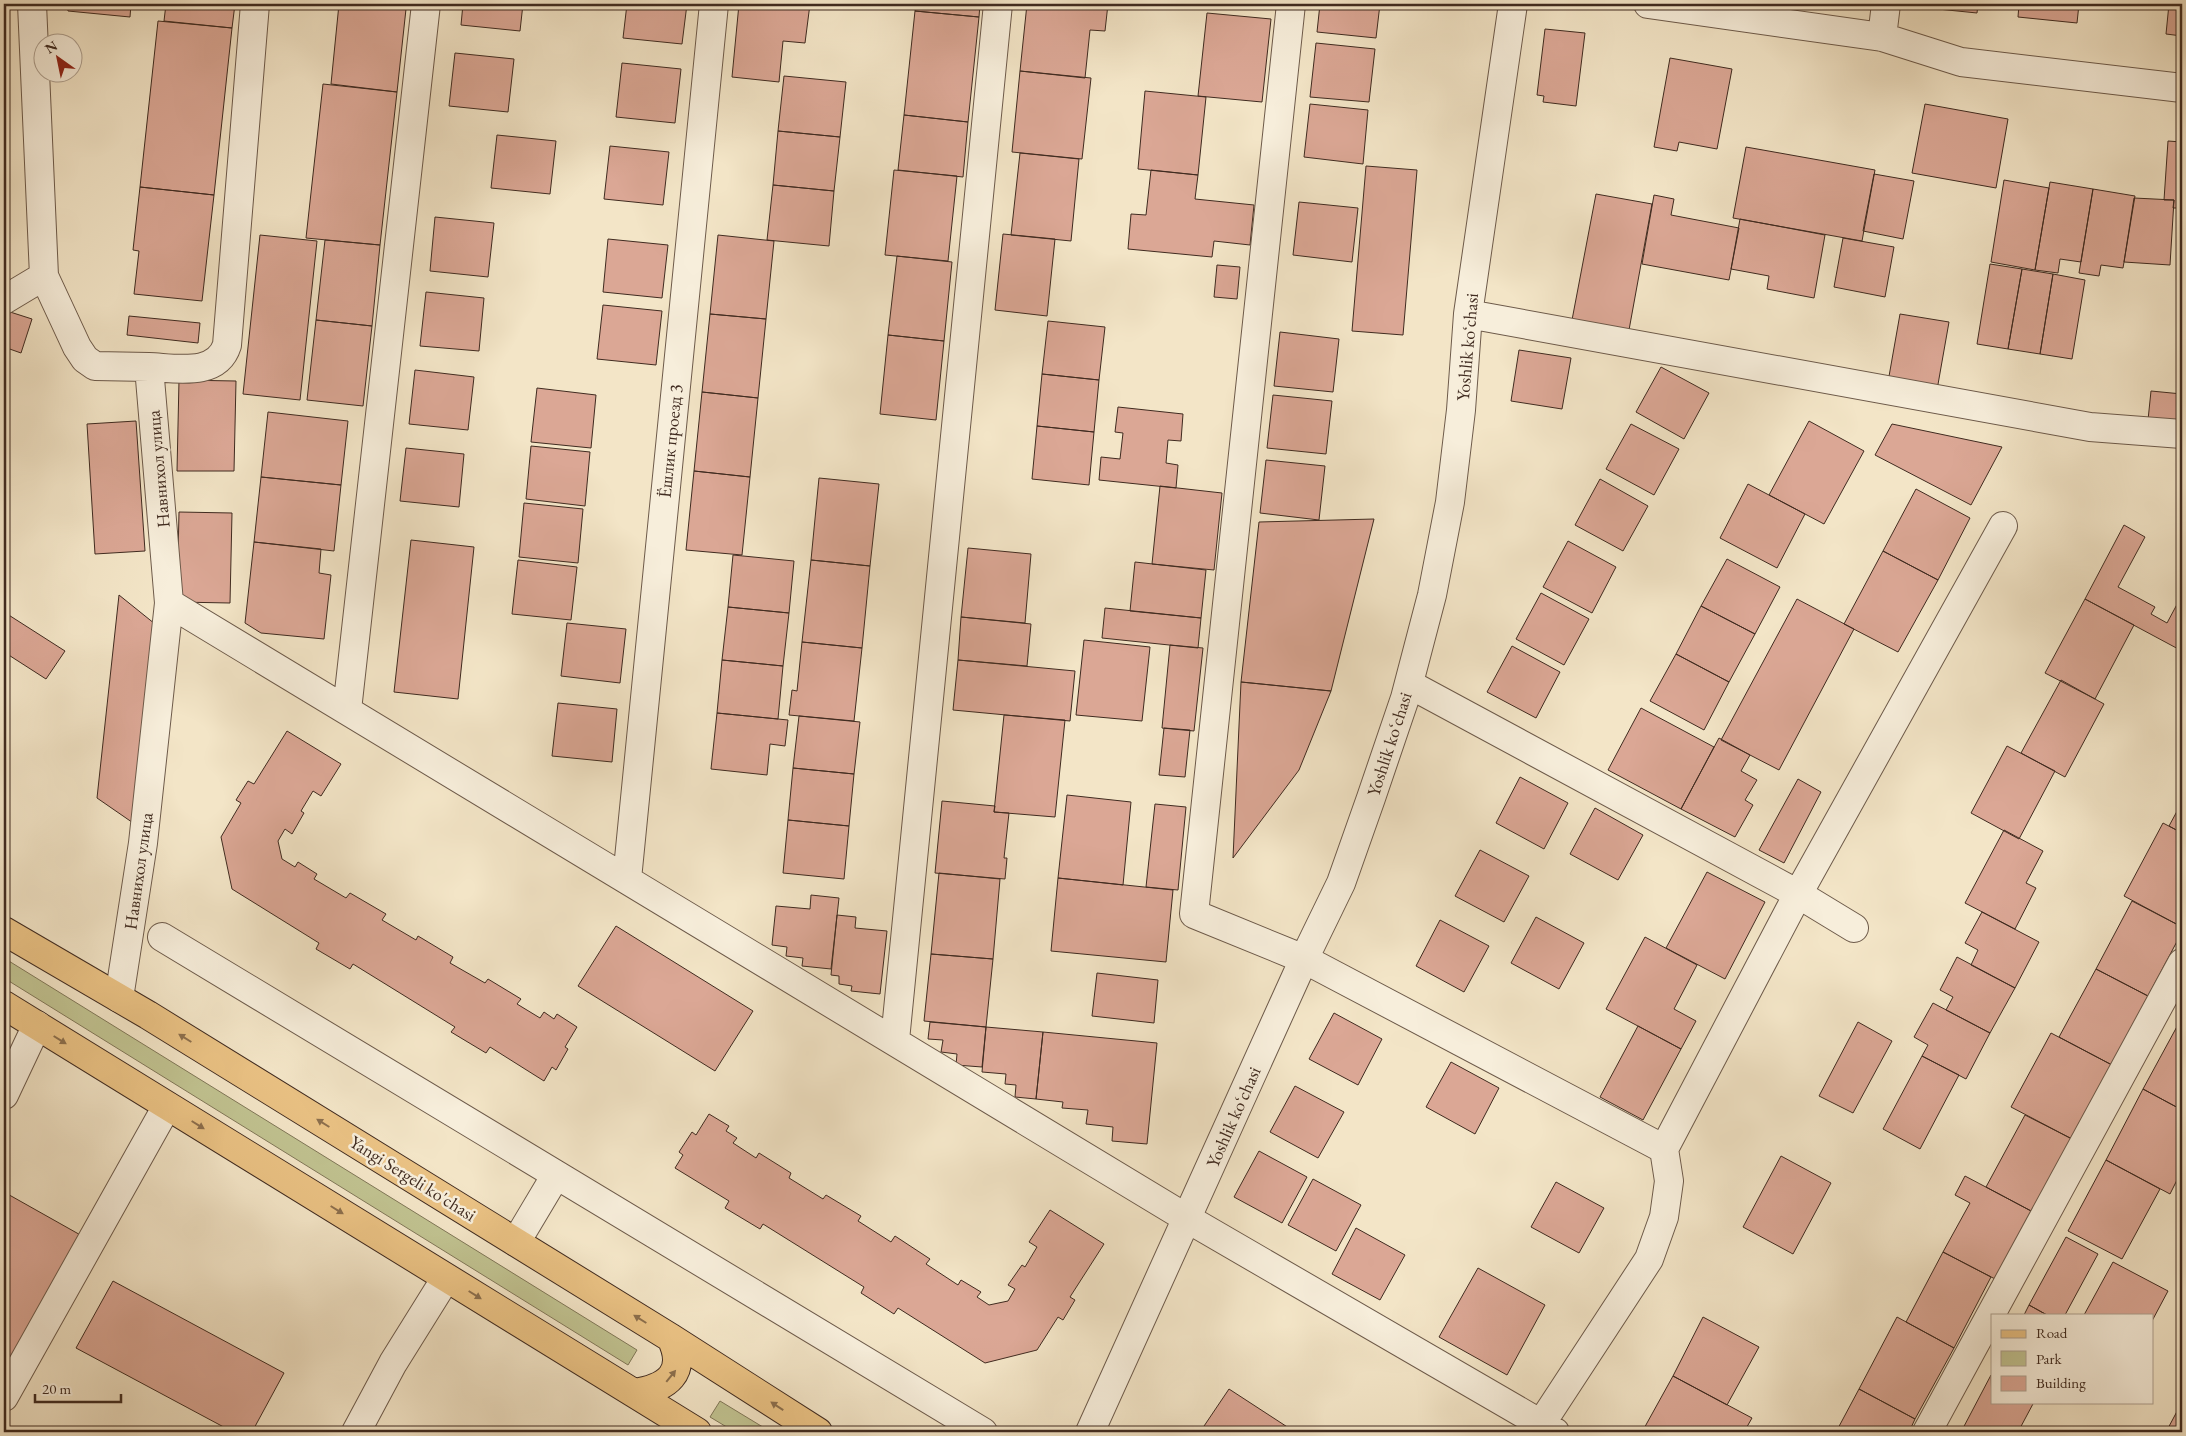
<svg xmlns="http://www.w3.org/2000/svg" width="2186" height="1436" font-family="'EB Garamond',serif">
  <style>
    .green { fill: #c1c391; stroke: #807758 }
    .building { fill: #dba795; stroke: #402b20 }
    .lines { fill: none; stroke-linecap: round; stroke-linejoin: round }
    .minor-casing { stroke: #6d5a4a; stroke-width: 30 }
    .major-casing { stroke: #402b20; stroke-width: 30 }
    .minor { stroke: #f7eedb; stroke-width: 28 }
    .major { stroke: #eac284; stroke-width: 28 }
    .oneway { fill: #8c6f4d }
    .labels { text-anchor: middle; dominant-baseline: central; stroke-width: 5; stroke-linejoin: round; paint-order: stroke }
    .street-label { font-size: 18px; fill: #402b20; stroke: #f7eedb }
  </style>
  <rect width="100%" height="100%" fill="#f3e5c7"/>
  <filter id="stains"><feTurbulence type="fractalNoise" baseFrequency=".004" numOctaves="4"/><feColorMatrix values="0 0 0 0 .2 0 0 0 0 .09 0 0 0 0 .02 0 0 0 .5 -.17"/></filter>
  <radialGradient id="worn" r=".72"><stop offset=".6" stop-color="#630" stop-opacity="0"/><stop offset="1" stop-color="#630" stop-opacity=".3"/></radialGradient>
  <path class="green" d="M4,958L637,1350L628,1365L4,978Z
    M720,1401L771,1432H735L710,1417Z"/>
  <path class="building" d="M67,4H131L130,17L68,11Z
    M166,4H235L232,28L164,21Z
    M339,4L406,9L397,92L331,84Z
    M463,4H523L520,31L461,25Z
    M627,4H687L682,44L623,38Z
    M739,4H810L805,43L783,41L779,82L732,77Z
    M916,4H980L979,17L915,11Z
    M1027,4H1108L1105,31L1090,30L1085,78L1020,71Z
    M1320,4H1380L1376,38L1317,32Z
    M1918,4H1978L1977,13L1918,7Z
    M2019,4H2079L2077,23L2018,17Z
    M2169,4H2182V36L2166,34Z
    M915,11L979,17L968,122L904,115Z
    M1207,13L1271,19L1262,102L1198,96Z
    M158,21L232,28L214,195L140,187Z
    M1545,29L1585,33L1576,106L1543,102L1544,96L1537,95Z
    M1316,43L1375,49L1369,102L1310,97Z
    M455,53L514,59L508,112L449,106Z
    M1670,58L1732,69L1717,149L1679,142L1677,151L1654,147Z
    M622,63L681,69L675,123L616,117Z
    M1020,71L1091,78L1082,159L1012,152Z
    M784,76L846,82L840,137L778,131Z
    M323,84L397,92L380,245L306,238Z
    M1145,91L1206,97L1198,175L1138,169Z
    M1310,104L1368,110L1363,164L1304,157Z
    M1925,104L2008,119L1996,188L1912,173Z
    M904,115L968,122L963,177L898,170Z
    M778,131L840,137L834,191L773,185Z
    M497,135L556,141L550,194L491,188Z
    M2168,141L2182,142V208H2173L2174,200H2164Z
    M610,146L669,152L663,205L604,199Z
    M1746,147L1875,170L1862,241L1733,218Z
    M1020,153L1079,159L1071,241L1011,235Z
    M1366,166L1417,170L1403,335L1352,331Z
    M894,170L957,176L948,261L885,255Z
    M1151,170L1198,175L1195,199L1254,205L1250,245L1214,241L1212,257L1128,249L1131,214L1146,215Z
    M1874,174L1914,181L1903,239L1863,231Z
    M2004,180L2049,188L2035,270L1991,262Z
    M2050,182L2093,189L2081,262L2060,259L2058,273L2035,270Z
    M773,185L834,191L829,246L767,240Z
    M140,187L214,195L202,301L134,294L139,251L133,250Z
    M2093,189L2135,196L2123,268L2101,265L2099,276L2079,273Z
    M1596,194L1652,204L1629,330L1572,320Z
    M1654,195L1674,199L1671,215L1739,228L1729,280L1642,264Z
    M2134,198L2174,200L2170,265L2124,262Z
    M1299,202L1358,208L1352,262L1293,255Z
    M435,217L494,223L488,277L430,271Z
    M1740,219L1825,235L1814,298L1767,289L1769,276L1731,269Z
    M1003,234L1055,239L1047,316L995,310Z
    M260,235L317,241L300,400L243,394Z
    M718,235L774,241L766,319L710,314Z
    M1843,238L1894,247L1885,297L1834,287Z
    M608,239L668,245L662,298L603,292Z
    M325,240L380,245L372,326L316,320Z
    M897,256L952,262L944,341L888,335Z
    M1990,264L2022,269L2008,349L1977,344Z
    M1217,265L1240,267L1237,299L1214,297Z
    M2022,269L2053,274L2040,354L2008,349Z
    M2053,274L2085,280L2072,359L2040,354Z
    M426,292L484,298L479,351L420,346Z
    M603,305L662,311L656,365L597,359Z
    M7,311L32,319L21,353L4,347V320Z
    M710,314L766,319L758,398L702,392Z
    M1900,314L1949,322L1937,390L1888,382Z
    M129,316L200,323L198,343L127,335Z
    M316,320L372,326L363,406L307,400Z
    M1048,321L1105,327L1099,380L1042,374Z
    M1280,332L1339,339L1333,392L1274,386Z
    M888,335L944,341L936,420L880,414Z
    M1519,350L1571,358L1562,409L1511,401Z
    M1661,367L1709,393L1684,439L1636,412Z
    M415,370L474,377L468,430L409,424Z
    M1042,374L1099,380L1094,432L1037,426Z
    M179,380L236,381L234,471H177Z
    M537,388L596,395L591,448L531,442Z
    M2151,391L2182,394V424L2148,420Z
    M702,392L758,398L750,477L694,471Z
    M1273,395L1332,401L1326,454L1267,448Z
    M1118,407L1183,414L1181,441L1168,440L1166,463L1178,465L1176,488L1099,480L1101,457L1120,459L1123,433L1115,432Z
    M268,412L348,421L341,485L261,477Z
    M136,421L145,551L95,554L87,424Z
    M1809,421L1864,451L1824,524L1769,495Z
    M1631,424L1679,449L1654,495L1606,469Z
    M1892,424L2002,447L1971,505L1875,455Z
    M1037,426L1094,432L1089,485L1032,479Z
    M531,446L590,452L585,506L526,499Z
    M406,448L464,454L459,507L400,501Z
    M1266,460L1325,466L1319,520L1260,513Z
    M694,471L750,477L742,555L686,550Z
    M261,477L341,485L334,551L254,542Z
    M819,478L879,484L870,566L811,560Z
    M1600,479L1648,506L1623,551L1575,525Z
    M1748,484L1805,514L1777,568L1720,538Z
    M1160,486L1222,493L1214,570L1152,564Z
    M1916,489L1970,518L1938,580L1883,551Z
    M524,503L583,509L578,563L519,557Z
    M179,512L232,513L230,603L177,602Z
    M1374,519L1331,691L1241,682L1259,522Z
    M2124,525L2145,537L2118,587L2155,607L2151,614L2167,623L2182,595V651L2085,599Z
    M411,540L474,547L458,699L394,692Z
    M1568,541L1616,567L1592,613L1543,587Z
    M254,542L321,549L319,573L331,575L324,639L261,633L245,623Z
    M968,548L1031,554L1025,623L961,617Z
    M1883,551L1938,580L1898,652L1844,624Z
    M733,555L794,561L789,613L728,607Z
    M1727,559L1780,587L1755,634L1701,606Z
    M518,560L577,567L571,620L512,614Z
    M811,560L870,566L862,648L802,642Z
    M1135,562L1206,570L1201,618L1130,611Z
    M1541,593L1589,619L1564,665L1516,639Z
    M119,595L160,628L139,827L97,798Z
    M1797,599L1854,629L1779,770L1721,740Z
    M2085,599L2134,625L2095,699L2045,673Z
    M1701,606L1755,634L1729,682L1676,654Z
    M728,607L789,613L783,666L722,660Z
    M1105,608L1201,618L1198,648L1102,638Z
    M4,612L65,651L46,679L4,652Z
    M961,617L1031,624L1027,666L958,660Z
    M567,623L626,629L620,683L561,676Z
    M1084,640L1150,647L1142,721L1076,715Z
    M802,642L862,648L854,721L789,715L792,690L797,691Z
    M1170,645L1203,648L1194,731L1162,728Z
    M1512,646L1560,672L1536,718L1487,692Z
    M1676,654L1729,682L1704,730L1650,701Z
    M722,660L783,666L778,719L717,713Z
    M958,660L1075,671L1070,721L953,710Z
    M2061,680L2104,704L2065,777L2021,753Z
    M1241,682L1331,691L1299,770L1233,858Z
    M558,703L617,709L612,762L552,756Z
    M1641,708L1714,747L1681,809L1608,770Z
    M717,713L788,720L785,746L770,744L767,775L711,769Z
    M1004,715L1065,720L1055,817L994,812Z
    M799,716L860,722L854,774L793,768Z
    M1164,728L1190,730L1185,777L1159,775Z
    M287,731L341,764L321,796L313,791L301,811L304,813L292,834L285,829L278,841L282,859L295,867L298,862L317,874L314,879L346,898L350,893L386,914L382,920L416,940L418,936L453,957L450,963L485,983L488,979L521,999L517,1004L540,1018L544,1012L554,1019L557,1014L577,1027L565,1047L568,1049L556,1070L552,1067L544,1081L490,1047L486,1053L451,1032L455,1027L353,964L350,969L316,949L319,943L232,889L221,837L241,803L236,800L248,781L254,784Z
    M1719,738L1750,755L1741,771L1757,780L1745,800L1753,805L1735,837L1681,809Z
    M2007,746L2055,771L2019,839L1971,813Z
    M793,768L854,774L849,826L788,820Z
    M1520,777L1568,803L1544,849L1496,823Z
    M1798,779L1821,792L1784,863L1759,850Z
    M1067,795L1131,802L1123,885L1058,878Z
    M942,801L995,806L994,812L1009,813L1004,858H1007L1005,879L935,873Z
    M2182,802V833L2169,826Z
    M1155,804L1186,807L1178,890L1146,887Z
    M1595,808L1643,835L1618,880L1570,854Z
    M788,820L849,826L844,879L783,873Z
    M2163,823L2182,833V927L2124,896Z
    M2004,830L2043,851L2026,883L2036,888L2015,929L1965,903Z
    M1480,850L1529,876L1504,922L1455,896Z
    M1707,872L1765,902L1725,979L1666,948Z
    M939,873L1000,879L993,959L931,954Z
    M1058,878L1173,890L1166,962L1051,951Z
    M811,895L839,898L831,969L802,966L803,958L786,956L787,947L772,945L776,906L810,909Z
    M2132,901L2182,927V932L2148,996L2096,969Z
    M1982,912L2039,942L2015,988L1971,965L1978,950L1965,943Z
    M837,915L856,917L855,928L887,931L880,994L851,991L852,986L839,984V976L831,975Z
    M1536,917L1584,943L1559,989L1511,963Z
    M1440,920L1489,946L1464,992L1416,966Z
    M616,926L753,1011L715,1071L578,986Z
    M1645,937L1697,965L1674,1009L1696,1021L1681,1049L1606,1009Z
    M931,954L993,959L986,1027L924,1021Z
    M1957,957L2015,988L1990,1033L1946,1010L1953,997L1940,990Z
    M2096,969L2148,996L2112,1065L2059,1037Z
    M1097,973L1158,980L1154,1023L1092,1016Z
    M1933,1003L1990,1033L1966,1079L1922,1056L1928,1045L1914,1037Z
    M1334,1013L1382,1039L1358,1085L1309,1059Z
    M2180,1021L2182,1022V1110L2143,1089Z
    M930,1022L986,1027L982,1067L956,1065L957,1054L941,1052L943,1040L928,1039Z
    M1858,1022L1892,1041L1853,1113L1819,1096Z
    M1638,1026L1681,1049L1643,1120L1600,1097Z
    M986,1027L1043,1032L1036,1099L1015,1097L1016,1085L1005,1084L1006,1074L982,1072Z
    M1043,1032L1157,1043L1147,1144L1112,1141L1113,1127L1086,1124L1088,1110L1062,1108L1063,1102L1036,1099Z
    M2051,1033L2112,1065L2072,1139L2011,1107Z
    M1922,1056L1959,1075L1920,1149L1883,1129Z
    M1451,1062L1499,1088L1475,1134L1426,1107Z
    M1295,1086L1344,1112L1318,1158L1270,1132Z
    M2143,1089L2182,1110V1170L2170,1194L2106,1160Z
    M709,1114L729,1126L726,1131L737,1138L733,1143L756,1158L759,1153L791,1173L789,1178L823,1199L826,1195L861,1216L858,1221L891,1242L895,1236L930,1259L926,1264L958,1285L961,1280L981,1292L977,1297L989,1305L1008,1301L1015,1289L1008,1285L1022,1265L1025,1267L1037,1247L1029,1242L1050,1210L1104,1244L1070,1297L1075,1300L1063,1320L1058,1317L1037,1350L985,1363L898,1308L894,1314L861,1293L864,1287L763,1224L760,1229L725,1208L729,1201L675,1168L683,1155L679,1152L692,1132L696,1135Z
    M2025,1115L2072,1139L2033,1212L1986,1187Z
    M1259,1151L1307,1177L1282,1223L1234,1197Z
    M1781,1156L1831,1183L1793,1254L1743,1227Z
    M2106,1160L2160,1189L2122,1259L2068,1231Z
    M1965,1176L2033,1212L1997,1280L1943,1252L1970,1203L1955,1195Z
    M1313,1179L1361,1205L1336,1251L1288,1225Z
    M1556,1182L1604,1208L1579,1253L1531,1227Z
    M4,1192L84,1237L4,1377Z
    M1356,1228L1405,1255L1380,1300L1332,1274Z
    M2066,1237L2098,1254L2065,1315H2047L2029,1305Z
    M1943,1252L1991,1277L1954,1348L1906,1322Z
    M2113,1262L2168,1291L2152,1321V1315H2084Z
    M1478,1268L1545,1305L1507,1375L1439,1337Z
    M113,1281L284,1373L252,1432H233L76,1348Z
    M2029,1305L2047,1315H2024Z
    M1703,1317L1759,1347L1727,1405L1673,1376Z
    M1897,1317L1954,1348L1915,1419L1859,1389Z
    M1991,1375L1992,1402H2034L2018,1432H1961Z
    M1673,1376L1752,1418L1744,1432H1642Z
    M1229,1389L1295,1432H1200Z
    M1859,1389L1915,1419L1909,1432H1836Z
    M2182,1402V1432H2166Z"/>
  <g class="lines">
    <g class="minor-casing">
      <path id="minor" d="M32,4L44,276L77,347L85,359L95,366L149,367L169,603L143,843L119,998
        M1291,4L1194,914L1304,959L1664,1149
        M1648,4L1882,37L1961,62L2182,88
        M1882,37L1886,4
        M4,300L44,276
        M1468,314L2090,427L2182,434
        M149,367C176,368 217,377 227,345L255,4
        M169,603L1188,1219L1555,1432
        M1409,684L1798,894L1854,928
        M347,710L426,4
        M627,879L714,4
        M162,937L983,1432
        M895,1040L998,4
        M4,1095L37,1025
        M516,1242L556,1175
        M4,1397L167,1106
        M1541,1424L1649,1259L1664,1217L1669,1181L1664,1149L1798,894L2003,526
        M356,1432L393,1363L446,1278
        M1090,1432L1304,959L1341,883L1371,798L1405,698L1432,595L1450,502L1461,410L1468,314L1513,4
        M1927,1432L2182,963"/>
    </g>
    <g class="major-casing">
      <path id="major" d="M4,931L148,1015L671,1338L818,1432
        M4,1005L697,1432
        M634,1393C667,1388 688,1373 671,1338"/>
    </g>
    <use href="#minor" class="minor"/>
    <use href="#major" class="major"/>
  </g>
  <defs><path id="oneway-solid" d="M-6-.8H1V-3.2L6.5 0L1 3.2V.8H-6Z" transform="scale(1.25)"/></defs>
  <g class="oneway">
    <use href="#oneway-solid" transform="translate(185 1038) rotate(-148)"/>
    <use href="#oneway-solid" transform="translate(60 1040) rotate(32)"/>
    <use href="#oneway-solid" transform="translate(323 1123) rotate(-148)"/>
    <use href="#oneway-solid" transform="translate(198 1125) rotate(32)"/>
    <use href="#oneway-solid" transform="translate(337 1210) rotate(32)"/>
    <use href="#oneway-solid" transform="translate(475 1295) rotate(32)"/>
    <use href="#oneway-solid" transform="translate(640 1319) rotate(-148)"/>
    <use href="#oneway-solid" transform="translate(671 1376) rotate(-51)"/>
    <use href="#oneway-solid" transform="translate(777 1406) rotate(-147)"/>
  </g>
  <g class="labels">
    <g class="street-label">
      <text transform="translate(1467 347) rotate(-85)">Yoshlik koʻchasi</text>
      <text transform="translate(670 441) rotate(-84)">Ёшлик проезд 3</text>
      <text transform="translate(158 469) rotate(-95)">Навнихол улица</text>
      <text transform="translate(1389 744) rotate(-72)">Yoshlik koʻchasi</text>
      <text transform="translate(138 871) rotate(-82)">Навнихол улица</text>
      <text transform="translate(1233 1117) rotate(-66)">Yoshlik koʻchasi</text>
      <text transform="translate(413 1178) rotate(32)">Yangi Sergeli ko'chasi</text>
    </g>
  </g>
  <rect width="2186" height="1436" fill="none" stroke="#f3e5c7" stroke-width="20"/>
  <rect x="5" y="5" width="2176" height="1426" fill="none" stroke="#402b20" stroke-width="2.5"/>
  <rect x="10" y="10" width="2166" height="1416" fill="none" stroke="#402b20"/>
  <rect x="1991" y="1314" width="162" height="90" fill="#f7eedb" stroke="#aea090"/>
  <rect x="2001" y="1330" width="25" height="8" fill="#eac284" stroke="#aea090"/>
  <text x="2036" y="1338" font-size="15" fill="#402b20">Road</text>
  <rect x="2001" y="1351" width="25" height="15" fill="#c1c391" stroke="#aea090"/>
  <text x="2036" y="1364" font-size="15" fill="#402b20">Park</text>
  <rect x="2001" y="1376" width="25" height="15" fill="#dba795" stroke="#aea090"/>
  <text x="2036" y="1388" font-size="15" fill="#402b20">Building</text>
  <g transform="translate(58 58) rotate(327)"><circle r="24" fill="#f7eedb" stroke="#aea090"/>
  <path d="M0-4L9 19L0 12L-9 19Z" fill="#8f2418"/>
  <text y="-8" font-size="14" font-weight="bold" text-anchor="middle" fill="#402b20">N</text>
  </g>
  <path d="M35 1394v8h86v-8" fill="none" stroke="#402b20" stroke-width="2.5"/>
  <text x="42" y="1394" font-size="15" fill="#402b20" stroke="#f7eedb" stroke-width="4" paint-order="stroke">20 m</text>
  <rect width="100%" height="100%" filter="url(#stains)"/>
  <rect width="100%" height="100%" fill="url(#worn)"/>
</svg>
